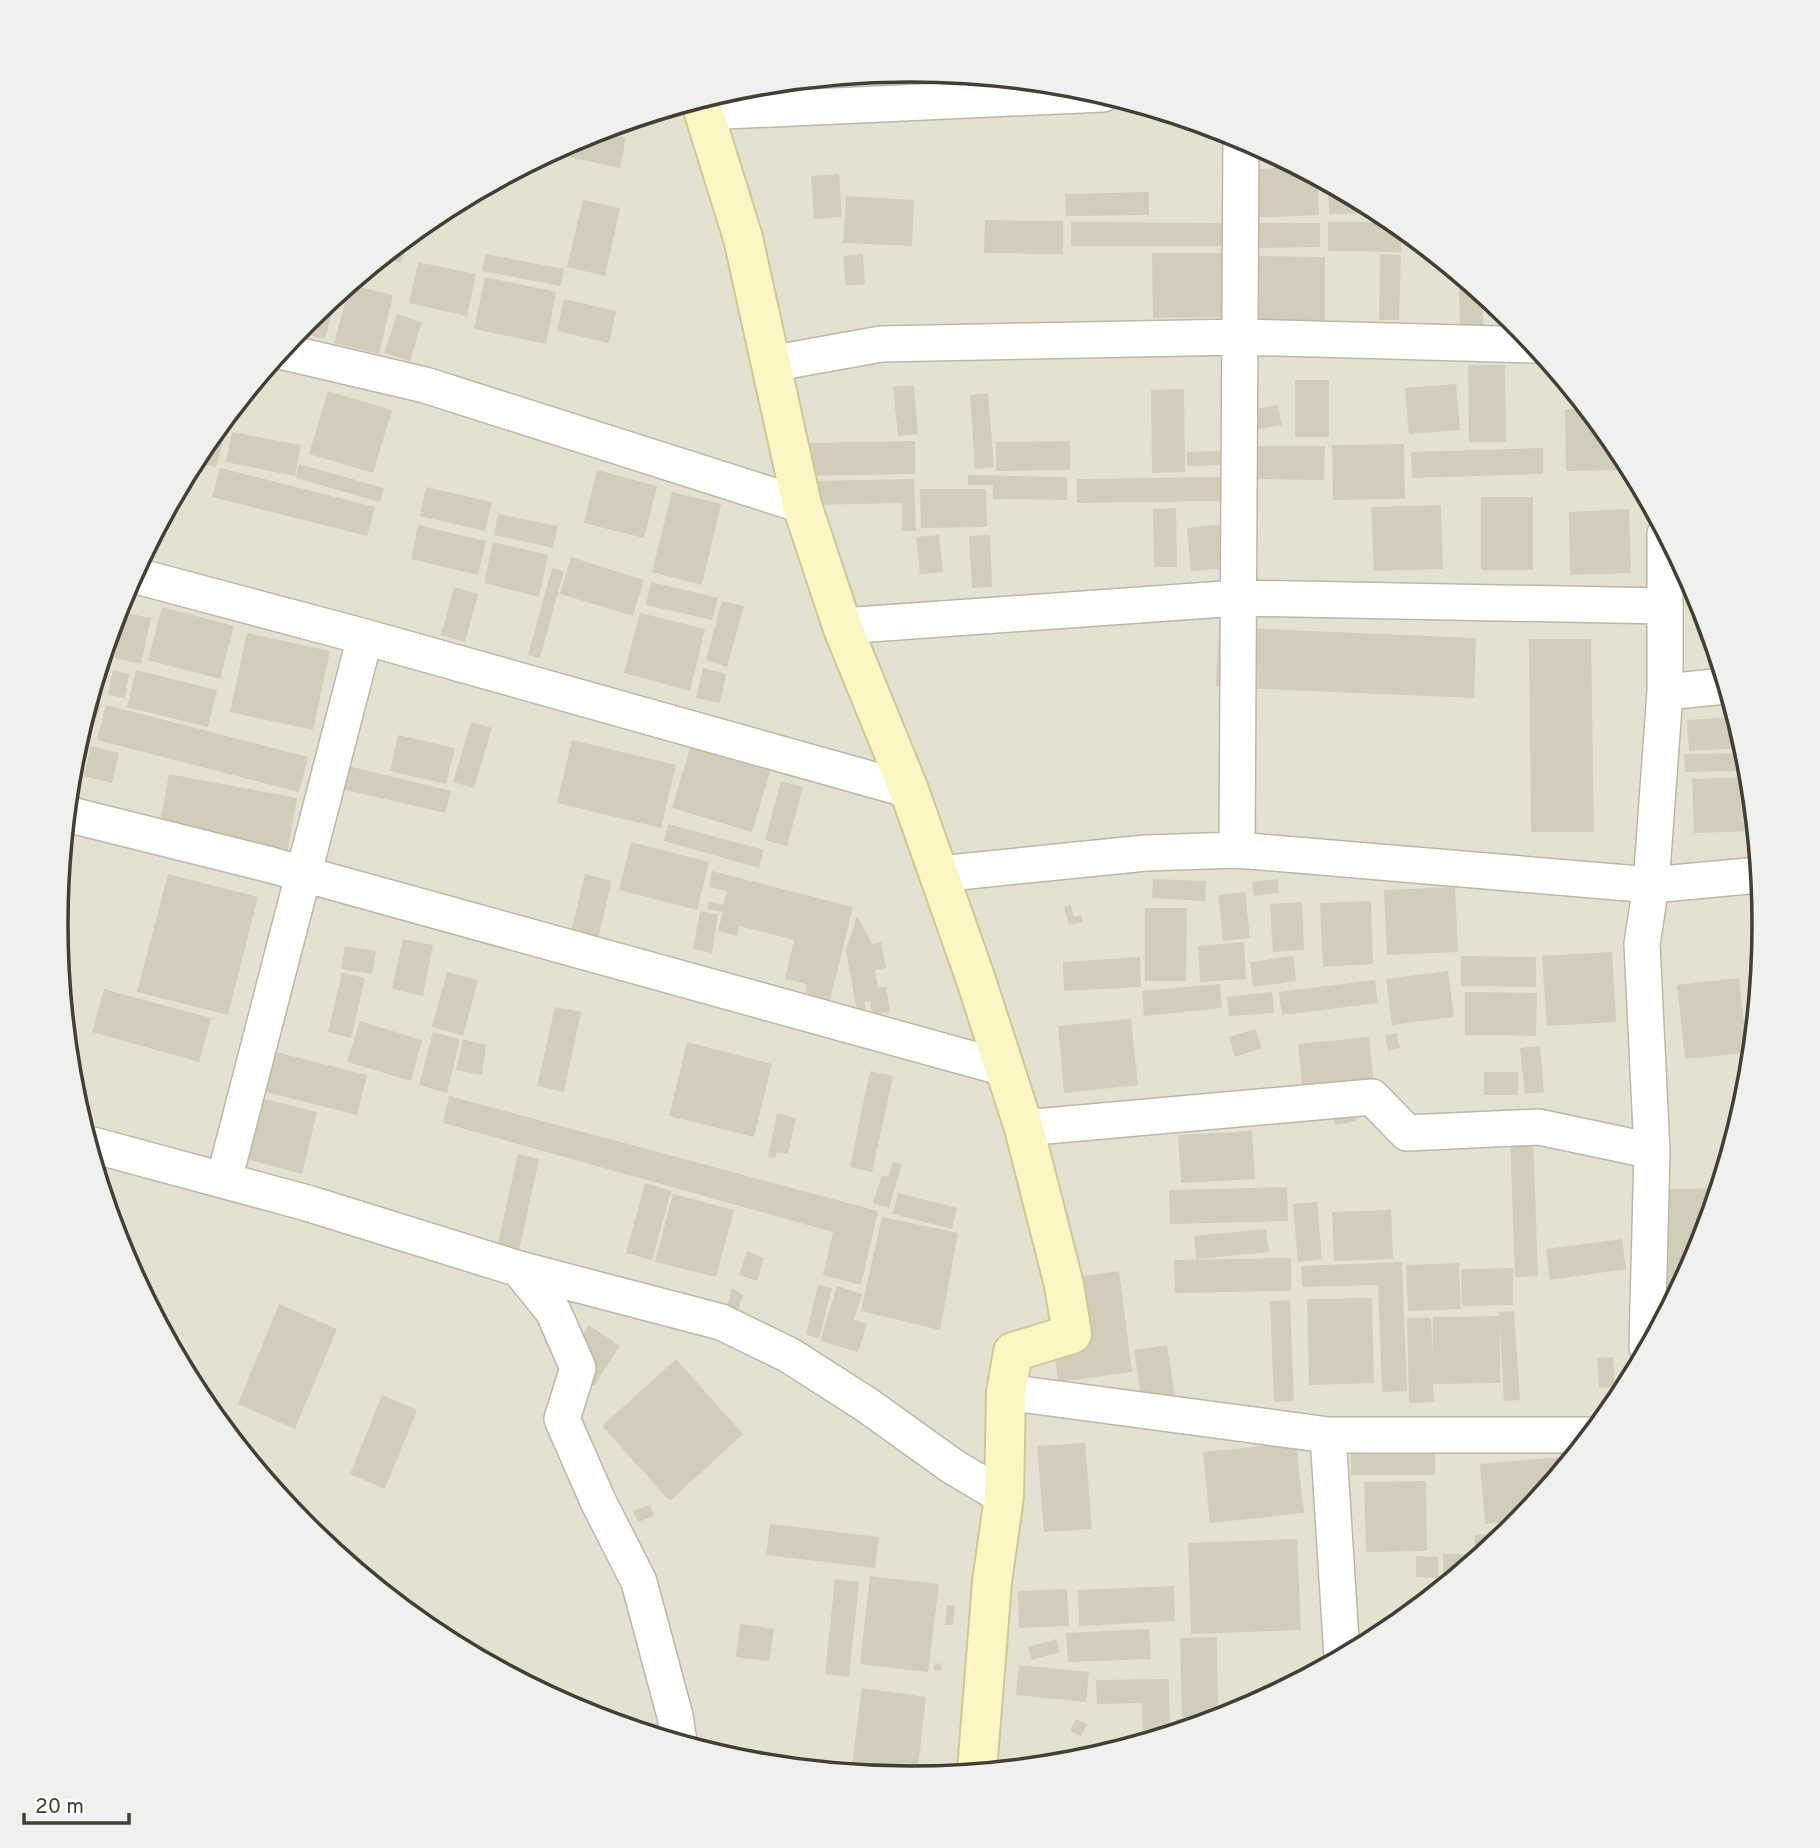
<svg xmlns="http://www.w3.org/2000/svg" width="1820" height="1848" font-family="Overpass,sans-serif">
  <style>
    .residential { fill: #e5e1d2 }
    .building { fill: #d2ccba }
    .lines { fill: none; stroke-linecap: round; stroke-linejoin: round }
    .street-casing { stroke: #bcb7a7; stroke-width: 38 }
    .secondary-casing { stroke: #cfc796; stroke-width: 42 }
    .street { stroke: #fff; stroke-width: 35 }
    .secondary { stroke: #fcf5c4; stroke-width: 38 }
    .rim { fill: none; stroke: #433f34; stroke-width: 3.5 }
  </style>
  <rect width="100%" height="100%" fill="#f1efe4"/>
  <path class="residential" d="M59 924a851 851 0 1 1 1702 0a851 851 0 1 1-1702 0Z"/>
  <path class="building" d="M594,132L626,138L620,168L550,153Z
    M1297,167L1317,178L1319,215L1250,218L1247,170Z
    M839,174L842,217L814,219L811,176Z
    M1328,184L1371,207L1383,213L1329,214Z
    M1149,192V215L1066,216L1065,194Z
    M846,196L914,200L912,246L843,243Z
    M583,200L620,208L605,276L567,267Z
    M985,220L1063,221V254L984,253Z
    M1071,222L1224,223V246H1071Z
    M1328,222H1395L1402,228L1401,252L1328,251Z
    M1248,223H1320V247L1248,248Z
    M409,236L401,263L383,257L399,244Z
    M1152,253H1226V317L1153,318Z
    M486,254L564,269L561,286L482,271Z
    M863,254L865,284L846,286L843,256Z
    M1380,254L1401,255L1399,320H1379Z
    M1249,256L1325,257V321L1248,320Z
    M418,262L476,274L467,316L409,303Z
    M485,277L556,292L546,344L474,329Z
    M1459,284H1470L1483,294V329H1460Z
    M350,285L393,295L379,354L334,343Z
    M337,295L325,339L301,333L306,320Z
    M564,299L616,311L609,343L557,331Z
    M397,314L422,322L410,361L384,353Z
    M1468,365H1505L1506,442H1469Z
    M1295,380H1329V437H1295Z
    M1456,384L1460,430L1409,434L1405,388Z
    M914,385L918,434L898,436L893,387Z
    M1184,389L1185,472L1152,473L1151,390Z
    M328,391L392,410L373,473L309,454Z
    M988,393L994,467L975,469L970,395Z
    M1278,405L1282,425L1254,430L1251,410Z
    M233,409L225,436L214,433Z
    M1565,409H1586L1620,450L1631,470L1566,471Z
    M232,432L301,445L295,476L226,462Z
    M208,439L222,443L216,467L194,462Z
    M915,441V474L805,476L804,443Z
    M1070,441V470L996,471V442Z
    M1404,444L1405,499L1333,500L1332,445Z
    M1255,446H1325L1324,480L1255,479Z
    M1543,448V474L1412,478L1411,452Z
    M1227,451V465L1187,466V452Z
    M299,464L384,488L380,502L296,478Z
    M220,468L375,507L367,536L212,497Z
    M597,470L657,486L644,538L584,523Z
    M968,475L1067,477V500L993,499V485H968Z
    M1225,477L1226,501L1077,503V479Z
    M914,479L916,531H902V503L811,505V481Z
    M426,487L492,502L485,531L420,516Z
    M920,489H986L987,527L921,528Z
    M672,492L721,504L702,585L652,572Z
    M1481,497H1533V570H1481Z
    M1441,505L1443,569L1374,571L1371,507Z
    M1176,508L1177,567H1154L1153,509Z
    M1629,509L1631,573L1570,575L1569,512Z
    M498,514L558,526L553,548L494,535Z
    M1225,524L1230,568L1191,571L1187,528Z
    M418,525L486,541L478,575L411,559Z
    M939,535L943,572L920,574L916,537Z
    M990,535L992,587L972,588L969,536Z
    M493,542L548,555L539,597L484,583Z
    M571,557L644,580L633,616L560,594Z
    M552,568L564,571L540,658L528,655Z
    M651,582L718,598L712,620L646,605Z
    M454,587L478,594L465,642L441,635Z
    M1697,593L1699,598L1703,610L1692,597Z
    M722,601L744,606L727,667L706,660Z
    M162,607L234,626L220,679L148,660Z
    M125,613L151,618L141,664L114,658Z
    M640,613L705,629L690,691L624,673Z
    M1219,627L1476,638L1474,698L1216,687Z
    M247,633L330,651L313,730L230,712Z
    M1529,639H1591L1594,832H1531Z
    M101,663L109,665L101,697L92,694Z
    M703,668L726,674L720,703L696,698Z
    M113,670L129,674L125,698L108,695Z
    M136,670L217,690L208,727L127,707Z
    M90,701L101,705L93,727L83,724Z
    M106,705L308,757L299,792L97,740Z
    M1735,717L1745,748L1689,751L1687,720Z
    M471,722L492,728L474,788L453,782Z
    M398,735L455,748L446,784L390,771Z
    M572,740L676,765L661,828L557,803Z
    M91,746L119,753L112,783L84,776Z
    M690,748L770,771L752,832L672,808Z
    M1746,753L1749,771L1685,772L1684,754Z
    M348,766L451,791L445,813L342,789Z
    M169,774L297,798L287,854L159,829Z
    M1750,777L1755,831L1694,833L1692,779Z
    M781,781L803,787L787,846L765,840Z
    M668,824L764,850L759,868L664,841Z
    M631,842L709,862L697,910L619,890Z
    M712,871L853,907L830,1000L806,993V984L785,979L794,940L739,926L737,936L718,931L723,912L707,909L709,901L723,905L727,891L709,887Z
    M168,874L258,897L228,1015L137,992Z
    M585,874L612,881L595,950L568,944Z
    M1153,879L1206,881L1205,901L1152,898Z
    M1278,879L1279,893L1254,896L1252,882Z
    M1455,887L1458,952L1387,955L1384,890Z
    M1245,892L1250,938L1223,941L1218,895Z
    M1371,901L1373,964L1323,967L1320,903Z
    M1302,902L1304,950L1273,952L1270,904Z
    M1071,905L1074,917L1081,915L1083,922L1069,925L1064,907Z
    M1145,908H1187L1186,981H1145Z
    M700,911L718,914L712,953L693,949Z
    M857,916L872,944L881,942L886,968L875,970L878,988L886,987L890,1012L872,1015L870,1001L864,1002L867,1016L858,1017L846,950Z
    M403,939L433,945L423,996L392,989Z
    M1244,942L1246,979L1200,982L1198,946Z
    M345,946L376,951L372,974L341,969Z
    M1612,952L1616,1022L1547,1026L1542,956Z
    M1293,956L1296,981L1253,987L1250,962Z
    M1461,956L1536,957V987L1461,986Z
    M1140,957L1141,987L1064,991L1063,962Z
    M1448,971L1454,1017L1392,1025L1386,979Z
    M447,972L478,980L463,1036L432,1027Z
    M342,973L365,978L351,1038L328,1032Z
    M61,977L71,979L65,1009H64Z
    M1739,978L1747,1053L1685,1059L1677,985Z
    M1375,980L1378,1003L1282,1015L1279,992Z
    M1220,984L1222,1008L1144,1016L1142,991Z
    M104,989L211,1018L199,1062L92,1032Z
    M1272,992L1274,1013L1229,1016L1227,997Z
    M1465,992L1537,993L1536,1036L1465,1035Z
    M555,1007L581,1012L564,1092L537,1086Z
    M1131,1019L1138,1085L1064,1093L1058,1026Z
    M360,1021L422,1040L411,1081L347,1062Z
    M1255,1029L1262,1048L1235,1057L1229,1037Z
    M433,1032L460,1039L447,1093L419,1085Z
    M1397,1033L1400,1048L1388,1051L1385,1035Z
    M1369,1037L1374,1085L1303,1093L1298,1044Z
    M463,1039L486,1045L482,1075L456,1070Z
    M687,1042L772,1064L754,1137L669,1116Z
    M252,1046L367,1075L357,1115L242,1086Z
    M1540,1046L1544,1092L1525,1094L1520,1048Z
    M870,1071L893,1076L872,1172L850,1167Z
    M1484,1072H1518V1095H1484Z
    M229,1090L317,1112L302,1174L249,1160L245,1177L209,1167Z
    M449,1096L878,1211L861,1285L823,1275L833,1232L443,1123Z
    M1353,1108L1356,1121L1335,1125L1333,1111Z
    M777,1113L796,1118L788,1154L777,1152L775,1158L768,1157Z
    M1252,1131L1255,1179L1181,1183L1178,1135Z
    M1533,1135L1538,1276L1515,1277L1510,1136Z
    M518,1154L539,1159L519,1251L497,1247Z
    M893,1162L902,1164L889,1208L873,1203L882,1175L888,1177Z
    M645,1183L671,1191L652,1260L626,1253Z
    M1287,1187L1288,1221L1170,1224L1169,1190Z
    M1718,1188L1699,1251L1674,1298H1667L1666,1189Z
    M898,1193L957,1208L952,1229L893,1214Z
    M673,1194L734,1210L716,1277L655,1262Z
    M1317,1202L1322,1259L1298,1262L1293,1204Z
    M1391,1210L1393,1259L1334,1261L1332,1212Z
    M882,1217L958,1233L940,1330L861,1311Z
    M1266,1229L1269,1252L1196,1259L1194,1236Z
    M1622,1239L1626,1269L1550,1280L1546,1249Z
    M747,1251L764,1258L757,1281L739,1275Z
    M1291,1258V1291L1175,1293L1174,1260Z
    M1402,1262L1407,1391L1382,1392L1378,1285L1302,1287L1301,1266Z
    M1459,1263L1461,1309L1408,1311L1406,1265Z
    M1513,1268V1305L1462,1306L1461,1269Z
    M1119,1271L1132,1372L1058,1382L1045,1281Z
    M818,1285L832,1288L819,1338L806,1335Z
    M837,1286L862,1294L854,1319L867,1324L858,1352L820,1341Z
    M732,1288L743,1295L737,1314L727,1306Z
    M1372,1298L1374,1383L1309,1385L1307,1299Z
    M1290,1300L1294,1401L1274,1402L1270,1301Z
    M279,1304L337,1329L295,1429L238,1404Z
    M1514,1311L1520,1400L1504,1401L1500,1325V1383L1433,1384L1434,1402L1409,1403L1407,1318H1431L1433,1355V1317L1499,1316V1312Z
    M589,1325L620,1346L594,1386L562,1365Z
    M1167,1345L1175,1398L1142,1402L1134,1350Z
    M1613,1357L1615,1387L1599,1388L1597,1358Z
    M676,1359L743,1434L670,1501L602,1426Z
    M382,1395L417,1410L385,1489L350,1474Z
    M1085,1443L1092,1529L1044,1532L1037,1446Z
    M1296,1443L1304,1513L1210,1523L1203,1452Z
    M1351,1450H1435V1475H1351Z
    M1573,1456L1520,1521L1485,1524L1480,1464Z
    M1426,1481L1427,1551L1366,1552L1364,1482Z
    M650,1505L654,1516L638,1522L633,1511Z
    M770,1524L879,1537L875,1568L766,1555Z
    M1510,1531L1476,1559L1474,1535Z
    M1297,1539L1301,1630L1191,1634L1188,1543Z
    M1443,1554H1470V1564L1444,1586Z
    M1416,1556L1438,1557V1578L1416,1577Z
    M870,1576L939,1584L928,1672L860,1664Z
    M835,1579L859,1582L849,1677L825,1674Z
    M1174,1586L1175,1621L1079,1626L1078,1590Z
    M1067,1589L1069,1626L1019,1628L1018,1591Z
    M947,1605H955L953,1625H945Z
    M740,1624L774,1629L769,1661L736,1657Z
    M1149,1629L1151,1659L1068,1662L1066,1633Z
    M1363,1633L1385,1634L1362,1646Z
    M1217,1637L1218,1717H1182L1180,1638Z
    M1056,1639L1060,1652L1032,1660L1028,1647Z
    M940,1663L942,1670L935,1671L933,1665Z
    M1019,1665L1089,1672L1086,1702L1016,1695Z
    M1169,1679L1170,1733L1143,1742L1142,1703L1097,1704L1096,1680Z
    M862,1688L926,1697L917,1777L851,1771Z
    M1076,1719L1087,1724L1081,1736L1070,1731Z
    M1176,1719H1215V1720L1176,1731Z
    M1003,1761H1062V1763L1003,1769Z"/>
  <g class="lines">
    <g class="street-casing">
      <path id="street" d="M704,112L1103,94
        M280,351L425,385L802,505
        M770,364L881,344L1240,337L1534,345
        M133,575L365,637L909,790
        M842,626L1238,598L1665,606
        M1665,692L1726,686
        M67,814L271,865L1004,1068
        M1237,850L1241,137
        M939,874L1146,853L1237,850L1651,885L1759,875
        M1024,1128L1372,1097L1407,1133L1539,1127L1652,1151
        M89,1144L307,1203L519,1269L721,1322L789,1355L867,1405L952,1466L1004,1497
        M224,1180L365,637
        M519,1269L553,1311L578,1368L562,1419L598,1501L639,1582L675,1716L679,1742
        M1647,1347L1652,1151L1642,944L1651,885L1665,692V534
        M1006,1392L1328,1435H1590
        M1328,1435L1342,1657"/>
    </g>
    <g class="secondary-casing">
      <path id="secondary" d="M700,100L743,238L802,505L842,626L909,790L975,977L1024,1128L1064,1285L1072,1334L1013,1352L1006,1392L1004,1497L992,1582L977,1771"/>
    </g>
    <use href="#street" class="street"/>
    <use href="#secondary" class="secondary"/>
  </g>
  <path d="M0 0H1820V1848H0ZM68 924a842 842 0 1 1 1684 0a842 842 0 1 1-1684 0Z" fill="#f0f0ef" fill-rule="evenodd"/>
  <path class="rim" d="M68 924a842 842 0 1 1 1684 0a842 842 0 1 1-1684 0Z"/>
  <path d="M24 1813v10h105v-10" fill="none" stroke="#433f34" stroke-width="3.5"/>
  <text x="35" y="1813" font-size="21" fill="#433f34" stroke="#ffffff" stroke-width="5" paint-order="stroke">20 m</text>
</svg>
